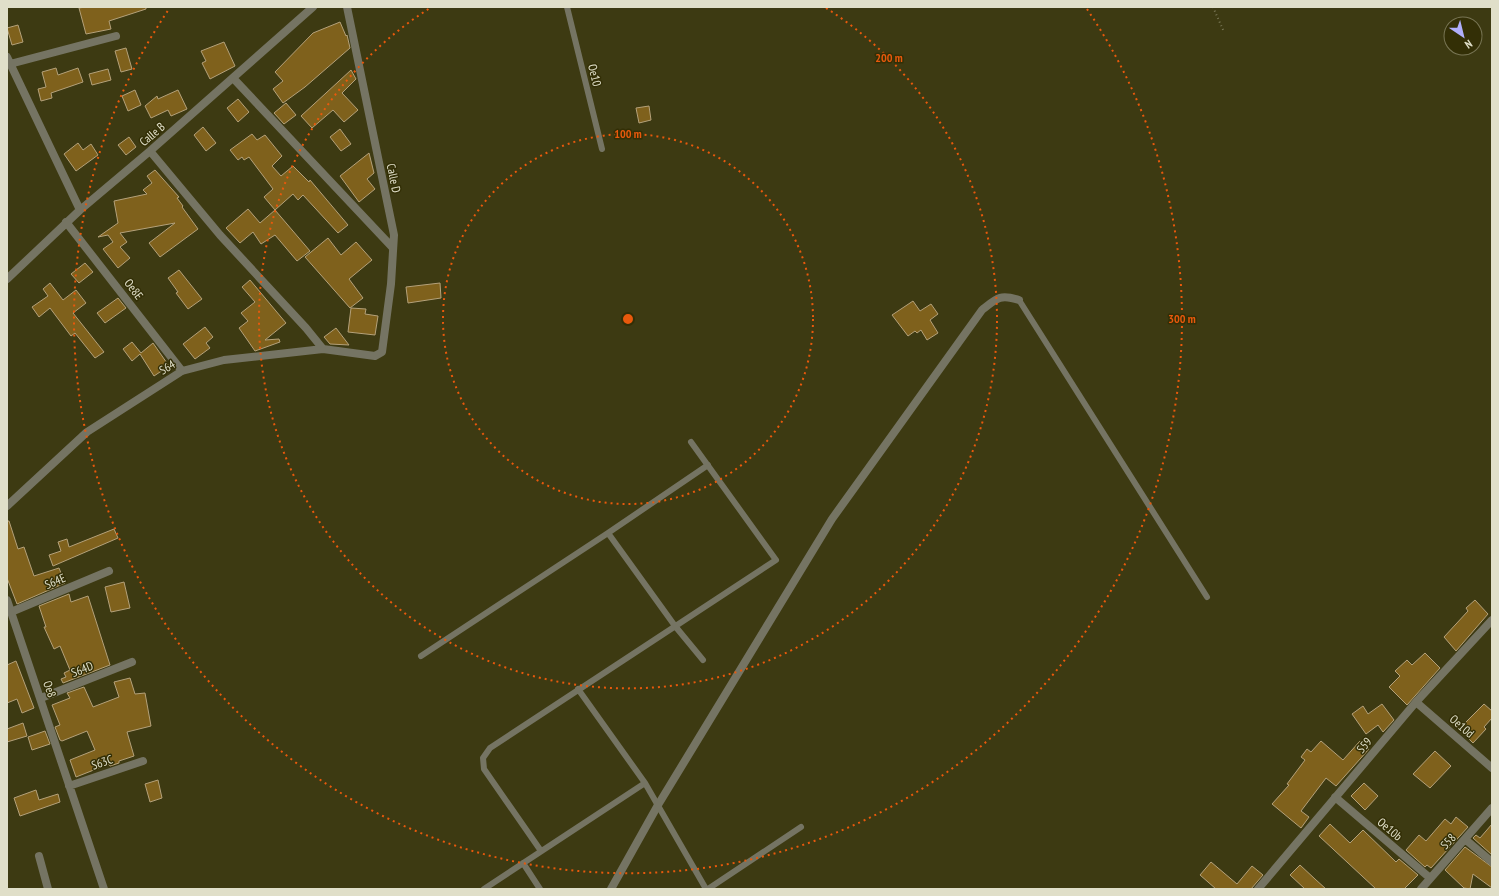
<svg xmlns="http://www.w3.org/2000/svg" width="1499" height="896" font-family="'PT Sans Narrow',sans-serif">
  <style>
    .building { fill: #7f611c; stroke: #b4a17a }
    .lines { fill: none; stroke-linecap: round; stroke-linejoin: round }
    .path { stroke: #797756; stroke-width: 2; stroke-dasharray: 1 3; stroke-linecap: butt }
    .lane { stroke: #757463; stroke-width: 6 }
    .street { stroke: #757463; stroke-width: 8 }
    .ring { fill: none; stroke: #e8590c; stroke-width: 2; stroke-dasharray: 2 4 }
    .labels { text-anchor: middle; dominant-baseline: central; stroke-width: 3; stroke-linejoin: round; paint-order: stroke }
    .street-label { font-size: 12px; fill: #e0dfc9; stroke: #332f06 }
    .centre { fill: #e8590c; stroke: #332f06; stroke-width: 2 }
    .ring-label { font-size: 12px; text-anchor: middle; font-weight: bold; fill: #e8590c; stroke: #332f06; stroke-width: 3; stroke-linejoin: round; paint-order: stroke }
  </style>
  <rect width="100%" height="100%" fill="#3d3a12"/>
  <path class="building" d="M85,7H146V9L109,21L111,29L86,34L79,8Z
    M340,22L346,36L347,35L350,48L305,87L283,103L273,89L283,81L275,72L313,33Z
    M18,25L23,42L12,45L7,28Z
    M224,42L235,66L210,79L202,63L206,61L201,51Z
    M126,48L132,69L121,72L115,51Z
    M56,68L58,75L78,68L83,82L51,93L52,98L41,101L38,89L46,87L42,72Z
    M108,69L111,80L92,85L89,74Z
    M351,70L356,79L342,93L358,110L344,122L333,110L312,128L301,116Z
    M135,90L141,105L128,111L122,96Z
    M178,90L187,109L171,116L168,110L151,118L145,106L157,96L158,99Z
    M238,99L249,112L238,122L227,108Z
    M286,103L296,115L284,124L274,113Z
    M649,106L651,120L639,123L636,108Z
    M203,127L216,143L206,151L194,135Z
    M340,129L351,144L341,151L330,137Z
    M252,134L257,140L265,135L282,156L272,166L281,176L293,166L309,182L310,180L348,225L338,233L303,195L298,200L293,194L275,210L264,197L273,189L249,157L244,160L242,157L238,160L230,150Z
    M129,137L136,147L126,155L118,145Z
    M78,143L83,150L91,144L98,155L76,171L64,154Z
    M369,153L374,173L367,179L375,189L359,202L340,176Z
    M155,170L179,197L177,198L183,206L182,207L198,229L160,257L149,243L175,223L120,233L127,242L120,247L130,258L118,268L103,249L113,242L108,235L98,237L118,223L114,201L147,194L143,190L152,183L147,176Z
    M248,209L260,223L275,210L310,251L297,261L275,235L261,244L253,232L240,243L226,228Z
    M328,238L341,255L356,242L372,260L349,279L363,298L350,308L305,257Z
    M85,263L93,272L79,283L71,274Z
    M179,270L202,299L188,309L176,293L178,292L168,278Z
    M250,280L286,323L265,340L279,339L280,342L255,351L239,328L248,321L241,313L255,302L242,287Z
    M50,283L63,300L76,290L86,303L73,313L104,352L95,358L75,333L71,336L50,308L39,317L32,307L48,296L43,289Z
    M440,283L441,298L408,303L406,287Z
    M118,298L126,308L105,323L97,313Z
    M913,301L920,311L931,304L938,314L930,320L938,333L927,340L921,330L917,333L915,331L908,336L892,315Z
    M351,308L366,309L365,314L378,316L375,335L348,332Z
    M205,327L213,337L206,343L210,348L195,359L183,344Z
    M336,328L349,345L330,344L324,337Z
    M132,342L141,353L153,343L169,366L154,376L140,354L132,361L123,349Z
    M7,521H9L18,549L24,547L34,576L59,568L65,583L17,604L7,578Z
    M114,529L118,538L53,566L49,555L61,551L58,542L67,539L69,547Z
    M124,582L130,608L111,612L105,587Z
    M69,594L71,602L88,596L110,665L63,683L61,679L66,677L64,673L70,670L60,646L54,649L44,627H46L39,606Z
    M1475,600L1488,614L1456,651L1444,637L1468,611L1466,608Z
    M1425,653L1440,668L1407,705L1389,687L1400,676L1395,671L1407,660L1412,665Z
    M16,661L34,708L22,713L17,699L7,703V665Z
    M130,678L135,694L145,693L151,726L127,732L134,756L119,761V763L110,766L109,764L76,777L70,760L95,750L87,731L62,741L60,740L55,727L60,725L52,705L70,698L67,693L84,687L93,707L119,697L114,682Z
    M1382,704L1394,720L1383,732L1378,725L1366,734L1352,714L1363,706L1368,714Z
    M1484,704L1492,711V718L1484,727L1486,729L1473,743L1459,729Z
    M23,723L27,736L7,742V729Z
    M45,731L50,744L32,750L28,737Z
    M1321,741L1343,760L1360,741L1369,749L1336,786L1326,778L1301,811L1309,817L1301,828L1272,804L1289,785L1287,784L1305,760L1301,757L1307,749L1311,752Z
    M1435,751L1451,766L1430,788L1413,774Z
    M158,780L162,798L150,802L145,784Z
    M1364,783L1378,796L1365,810L1351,796Z
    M36,790L39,800L58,794L60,802L20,816L14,798Z
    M1456,817L1468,827L1431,868L1427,865L1425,867L1406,850L1419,835L1426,841L1445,819L1451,824Z
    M1330,824L1350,843L1363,830L1396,862L1399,859L1418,875L1404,889H1376L1319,836Z
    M1492,824V855L1473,838L1476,835L1480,838Z
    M1465,847L1492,867V888L1473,874L1470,889L1464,888L1445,870Z
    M1211,862L1237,884L1252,866L1263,875L1251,889H1216L1200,875Z
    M1300,865L1315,879L1326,889H1305L1290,875Z"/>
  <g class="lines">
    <path class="path" d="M1213,7L1224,32"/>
    <path class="lane" d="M567,7L602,149
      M1019,300L1207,597
      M608,533L675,626L703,660
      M421,656L608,533L708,465
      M578,689L645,783L706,889
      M541,851L484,769L483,758L490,748L776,560L691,442
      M523,863L540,889
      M484,889L645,783
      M708,889L801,827"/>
    <path class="street" d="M7,57L80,210
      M10,64L116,36
      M233,78L393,248
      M150,151L220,235L306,328L323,349
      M66,222L182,371
      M7,279L80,210L150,151L313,7
      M7,506L87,432L182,371L224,360L323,349L375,356L382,352L391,284L394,235L347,7
      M7,600L104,889
      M11,612L109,571
      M41,698L132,662
      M1416,702L1492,768
      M69,786L143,761
      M1335,797L1430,878
      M1466,840L1492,862
      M39,856L48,889
      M611,889L658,805L832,519L982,310C997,298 1000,294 1019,300
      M1258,889L1416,702L1492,620
      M1421,889L1492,808"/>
  </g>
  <g class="ring">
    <circle cx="628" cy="319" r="185"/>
    <path d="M826 8A369 369 0 1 1 430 8"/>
    <path d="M1087 9A554 554 0 1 1 169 9"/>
  </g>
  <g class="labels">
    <g class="street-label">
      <text transform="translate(595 75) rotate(76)">Oe10</text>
      <text transform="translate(152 134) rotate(-41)">Calle B</text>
      <text transform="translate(394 178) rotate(78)">Calle D</text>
      <text transform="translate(134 289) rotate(52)">Oe8E</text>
      <text transform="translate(167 367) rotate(-31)">S64</text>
      <text transform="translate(55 581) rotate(-23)">S64E</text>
      <text transform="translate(82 669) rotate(-22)">S64D</text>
      <text transform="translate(50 689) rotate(71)">Oe8</text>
      <text transform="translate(1462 726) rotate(41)">Oe10d</text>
      <text transform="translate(1364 745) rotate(-50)">S59</text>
      <text transform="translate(102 762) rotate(-19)">S63C</text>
      <text transform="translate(1390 829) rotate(40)">Oe10b</text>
      <text transform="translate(1448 841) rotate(-47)">S58</text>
    </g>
  </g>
  <circle cx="628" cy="319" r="6" class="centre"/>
  <g class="ring-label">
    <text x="889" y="62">200 m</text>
    <text x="628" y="138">100 m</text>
    <text x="1182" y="323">300 m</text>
  </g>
  <rect width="1499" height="896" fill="none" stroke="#e0dfc9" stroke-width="16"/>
  <g transform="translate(1463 36) rotate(145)"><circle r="19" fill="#332f06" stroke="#787554"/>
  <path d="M0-3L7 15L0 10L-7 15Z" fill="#b0aefa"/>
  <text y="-6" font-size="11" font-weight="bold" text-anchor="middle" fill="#e0dfc9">N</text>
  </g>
</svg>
